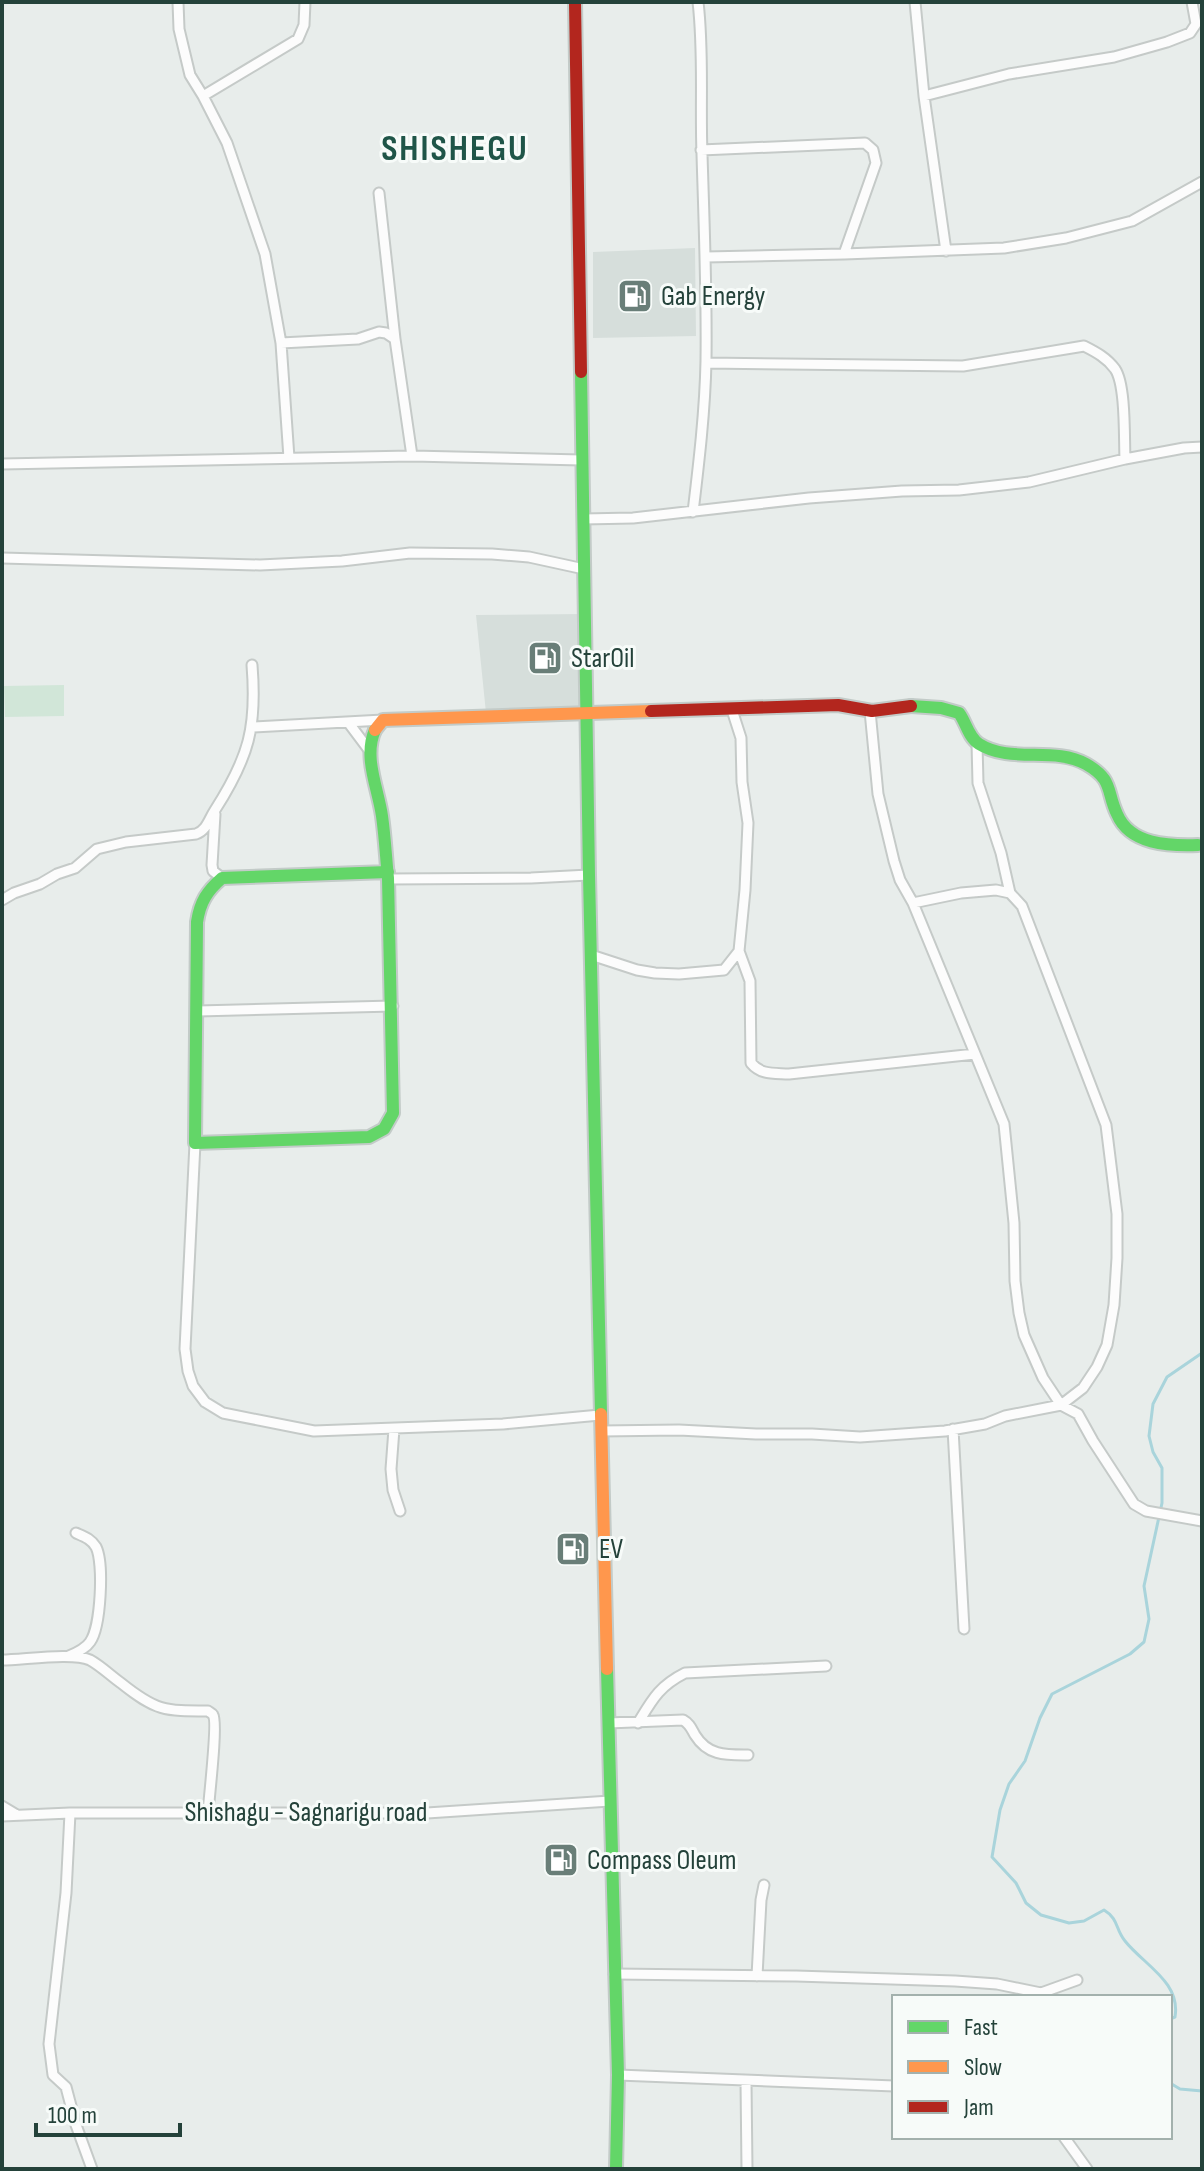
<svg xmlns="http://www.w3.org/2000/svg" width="1204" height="2171" font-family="'Sofia Sans Condensed',sans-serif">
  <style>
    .built { fill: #d6dedb }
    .green { fill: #d1e6d8 }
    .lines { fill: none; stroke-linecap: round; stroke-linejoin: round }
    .stream { stroke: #a9d4db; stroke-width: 3 }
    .street-casing { stroke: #c5cac8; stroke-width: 13 }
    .fast-casing { stroke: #c3cbc8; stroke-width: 16 }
    .slow-casing { stroke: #c3cbc8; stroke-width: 16 }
    .jam-casing { stroke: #c3cbc8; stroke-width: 16 }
    .street { stroke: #fcfcfc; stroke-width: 9 }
    .fast { stroke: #63d668; stroke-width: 12 }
    .slow { stroke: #ff974d; stroke-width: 12 }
    .jam { stroke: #b3261e; stroke-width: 12 }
    .labels { text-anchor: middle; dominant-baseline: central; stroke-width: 6; stroke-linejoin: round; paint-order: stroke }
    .poi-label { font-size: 28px; fill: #24423a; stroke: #f7fbf9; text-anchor: start }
    .street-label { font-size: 28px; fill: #24423a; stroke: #f7fbf9 }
    .district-label { font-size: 36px; font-weight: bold; letter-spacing: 2px; fill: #1f5548; stroke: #f7fbf9 }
  </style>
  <rect width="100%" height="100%" fill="#e8edeb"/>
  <path class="built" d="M695,248L696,336L593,338V252Z
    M583,614L584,706L486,713L476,615Z"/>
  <path class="green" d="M64,685V716L5,717L4,686Z"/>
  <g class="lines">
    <path class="stream" d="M1170,2019L1175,2017C1181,1982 1144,1965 1125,1941C1115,1929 1119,1919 1104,1910L1084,1921L1069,1923L1041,1915L1026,1903L1016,1883L992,1857L1000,1810L1009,1784L1025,1761L1040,1718L1052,1694L1130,1654L1144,1642L1149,1619L1144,1586L1162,1503V1468L1153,1452L1149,1436L1153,1404L1167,1377L1202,1353
      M1170,2083L1180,2089L1202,2091"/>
    <g class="street-casing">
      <path id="street" d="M178,2L179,29L190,75L203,96L227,143L265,254L281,343L289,458
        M915,2L924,96L946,251
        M203,96L298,39L304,25L305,2
        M924,96L1009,74L1114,57L1167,42L1190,33L1196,24L1192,2
        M701,150L865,143L873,150L876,163L844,254
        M379,193L395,339
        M706,257L844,254L1004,248L1066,238L1132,221L1202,182
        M281,343L358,339L379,332L386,333L395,339L412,456
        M706,363L963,366L1084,346C1096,352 1107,358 1115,369C1126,385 1124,438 1125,459
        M2,464L412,456L581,460
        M693,512C699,462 705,411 706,361C707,291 704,223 702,154C700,103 704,52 698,2
        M583,519L633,518L809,498L902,491L959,490L1029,482L1125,459L1184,448L1202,447
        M2,558L260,565L342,561L410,553L492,554L529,557L584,569
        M732,710L741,738L742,782L748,823L745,890L739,951L750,981L751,1063C761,1075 773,1073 789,1074L975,1054
        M348,722L369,750
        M253,727L383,720
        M977,743L978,783L1001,853L1010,893
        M215,814L212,865L213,871L222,878
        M388,879L531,878L589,875
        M2,900L14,893L40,884L57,874L75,868L97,849L126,842L196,834C207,830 209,819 215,810C249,757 257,727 252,665
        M913,903L1004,1124L1014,1223L1015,1281L1019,1313L1024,1335L1043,1378L1061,1405L1078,1414L1093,1441L1134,1504L1146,1511L1202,1521
        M591,955L637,970L655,973L679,974L724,970L739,951
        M198,1011L393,1006
        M195,1143L185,1349L188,1371L193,1386L205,1402L223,1413L314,1431L503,1424L600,1415
        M394,1429L391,1469L393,1490L400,1511
        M953,1429L964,1629
        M601,1431L679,1430L756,1434H812L860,1437L945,1431L985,1424L1005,1416L1061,1405L1083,1388L1097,1367L1107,1345L1114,1305L1117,1258V1214L1106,1125L1022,906L1010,893L996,890L961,893L913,903L900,880L894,861L878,794L870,711
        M69,1656C76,1653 86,1648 90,1642C101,1627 104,1563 96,1547C91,1539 85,1537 76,1533
        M2,1660C23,1660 73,1652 90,1660C101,1666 111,1676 121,1683C156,1711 164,1711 208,1711C209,1712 212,1713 213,1715C218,1722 209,1798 208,1813
        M608,1723L683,1720C690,1724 691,1728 695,1735C708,1756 726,1755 748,1755
        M638,1723C652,1700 659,1686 685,1673L826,1666
        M2,1806L17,1815
        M70,1813L66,1893L49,2044L53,2075L66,2087L76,2125L92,2169
        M2,1816L70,1813H427L610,1801
        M614,1974L796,1976L955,1981L997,1984L1041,1993L1077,1980
        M757,1976L761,1900L764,1885
        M618,2075L894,2086
        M746,2082L747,2169
        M1064,2137L1087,2169"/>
    </g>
    <g class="fast-casing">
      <path id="fast" d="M581,372L589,875L601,1414
        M911,706L941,708L959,713C966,722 968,737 979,744C1011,764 1054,746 1086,764C1114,780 1106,791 1117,814C1130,845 1169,846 1198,845
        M375,730C363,757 378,788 382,816C385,837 386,858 388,878L393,1113L384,1129L369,1137L195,1143L197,922C200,902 207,891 222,878L388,872
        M607,1669L618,2075L616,2169"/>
    </g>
    <g class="slow-casing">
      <path id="slow" d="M375,730L383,720L651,711
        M601,1414L607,1669"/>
    </g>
    <g class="jam-casing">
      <path id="jam" d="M575,2L581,372
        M651,711L838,705L872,711L911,706"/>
    </g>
    <use href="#street" class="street"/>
    <use href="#fast" class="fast"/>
    <use href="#slow" class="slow"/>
    <use href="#jam" class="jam"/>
  </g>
  <defs>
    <g id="fuel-square" transform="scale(1.8)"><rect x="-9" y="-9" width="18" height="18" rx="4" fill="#697e78" stroke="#f7fbf9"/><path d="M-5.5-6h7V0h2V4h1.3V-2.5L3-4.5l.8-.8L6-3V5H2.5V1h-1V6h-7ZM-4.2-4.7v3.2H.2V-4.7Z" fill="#fff"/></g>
  </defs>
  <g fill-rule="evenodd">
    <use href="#fuel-square" x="635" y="296"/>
    <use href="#fuel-square" x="545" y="658"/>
    <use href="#fuel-square" x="573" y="1549"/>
    <use href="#fuel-square" x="561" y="1860"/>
  </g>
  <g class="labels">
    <g class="poi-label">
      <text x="661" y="296">Gab Energy</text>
      <text x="571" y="658">StarOil</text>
      <text x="599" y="1549">EV</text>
      <text x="587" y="1860">Compass Oleum</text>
    </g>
    <g class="street-label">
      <text x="306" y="1812">Shishagu - Sagnarigu road</text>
    </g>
    <g class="district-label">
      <text x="455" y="149">SHISHEGU</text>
    </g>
  </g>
  <rect width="1204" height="2171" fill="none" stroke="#24423a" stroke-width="8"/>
  <rect x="892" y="1995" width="280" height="144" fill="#f7fbf9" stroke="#a3b1ad" stroke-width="2"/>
  <rect x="908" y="2021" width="40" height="12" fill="#63d668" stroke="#a3b1ad" stroke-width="2"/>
  <text x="964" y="2035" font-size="24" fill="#24423a">Fast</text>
  <rect x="908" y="2061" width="40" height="12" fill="#ff974d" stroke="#a3b1ad" stroke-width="2"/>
  <text x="964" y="2075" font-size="24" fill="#24423a">Slow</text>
  <rect x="908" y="2101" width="40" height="12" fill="#b3261e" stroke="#a3b1ad" stroke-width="2"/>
  <text x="964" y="2115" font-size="24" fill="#24423a">Jam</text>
  <path d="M36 2123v12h144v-12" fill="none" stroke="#24423a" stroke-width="4"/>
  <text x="48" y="2123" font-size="24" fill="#24423a" stroke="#f7fbf9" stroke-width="6" paint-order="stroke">100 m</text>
</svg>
